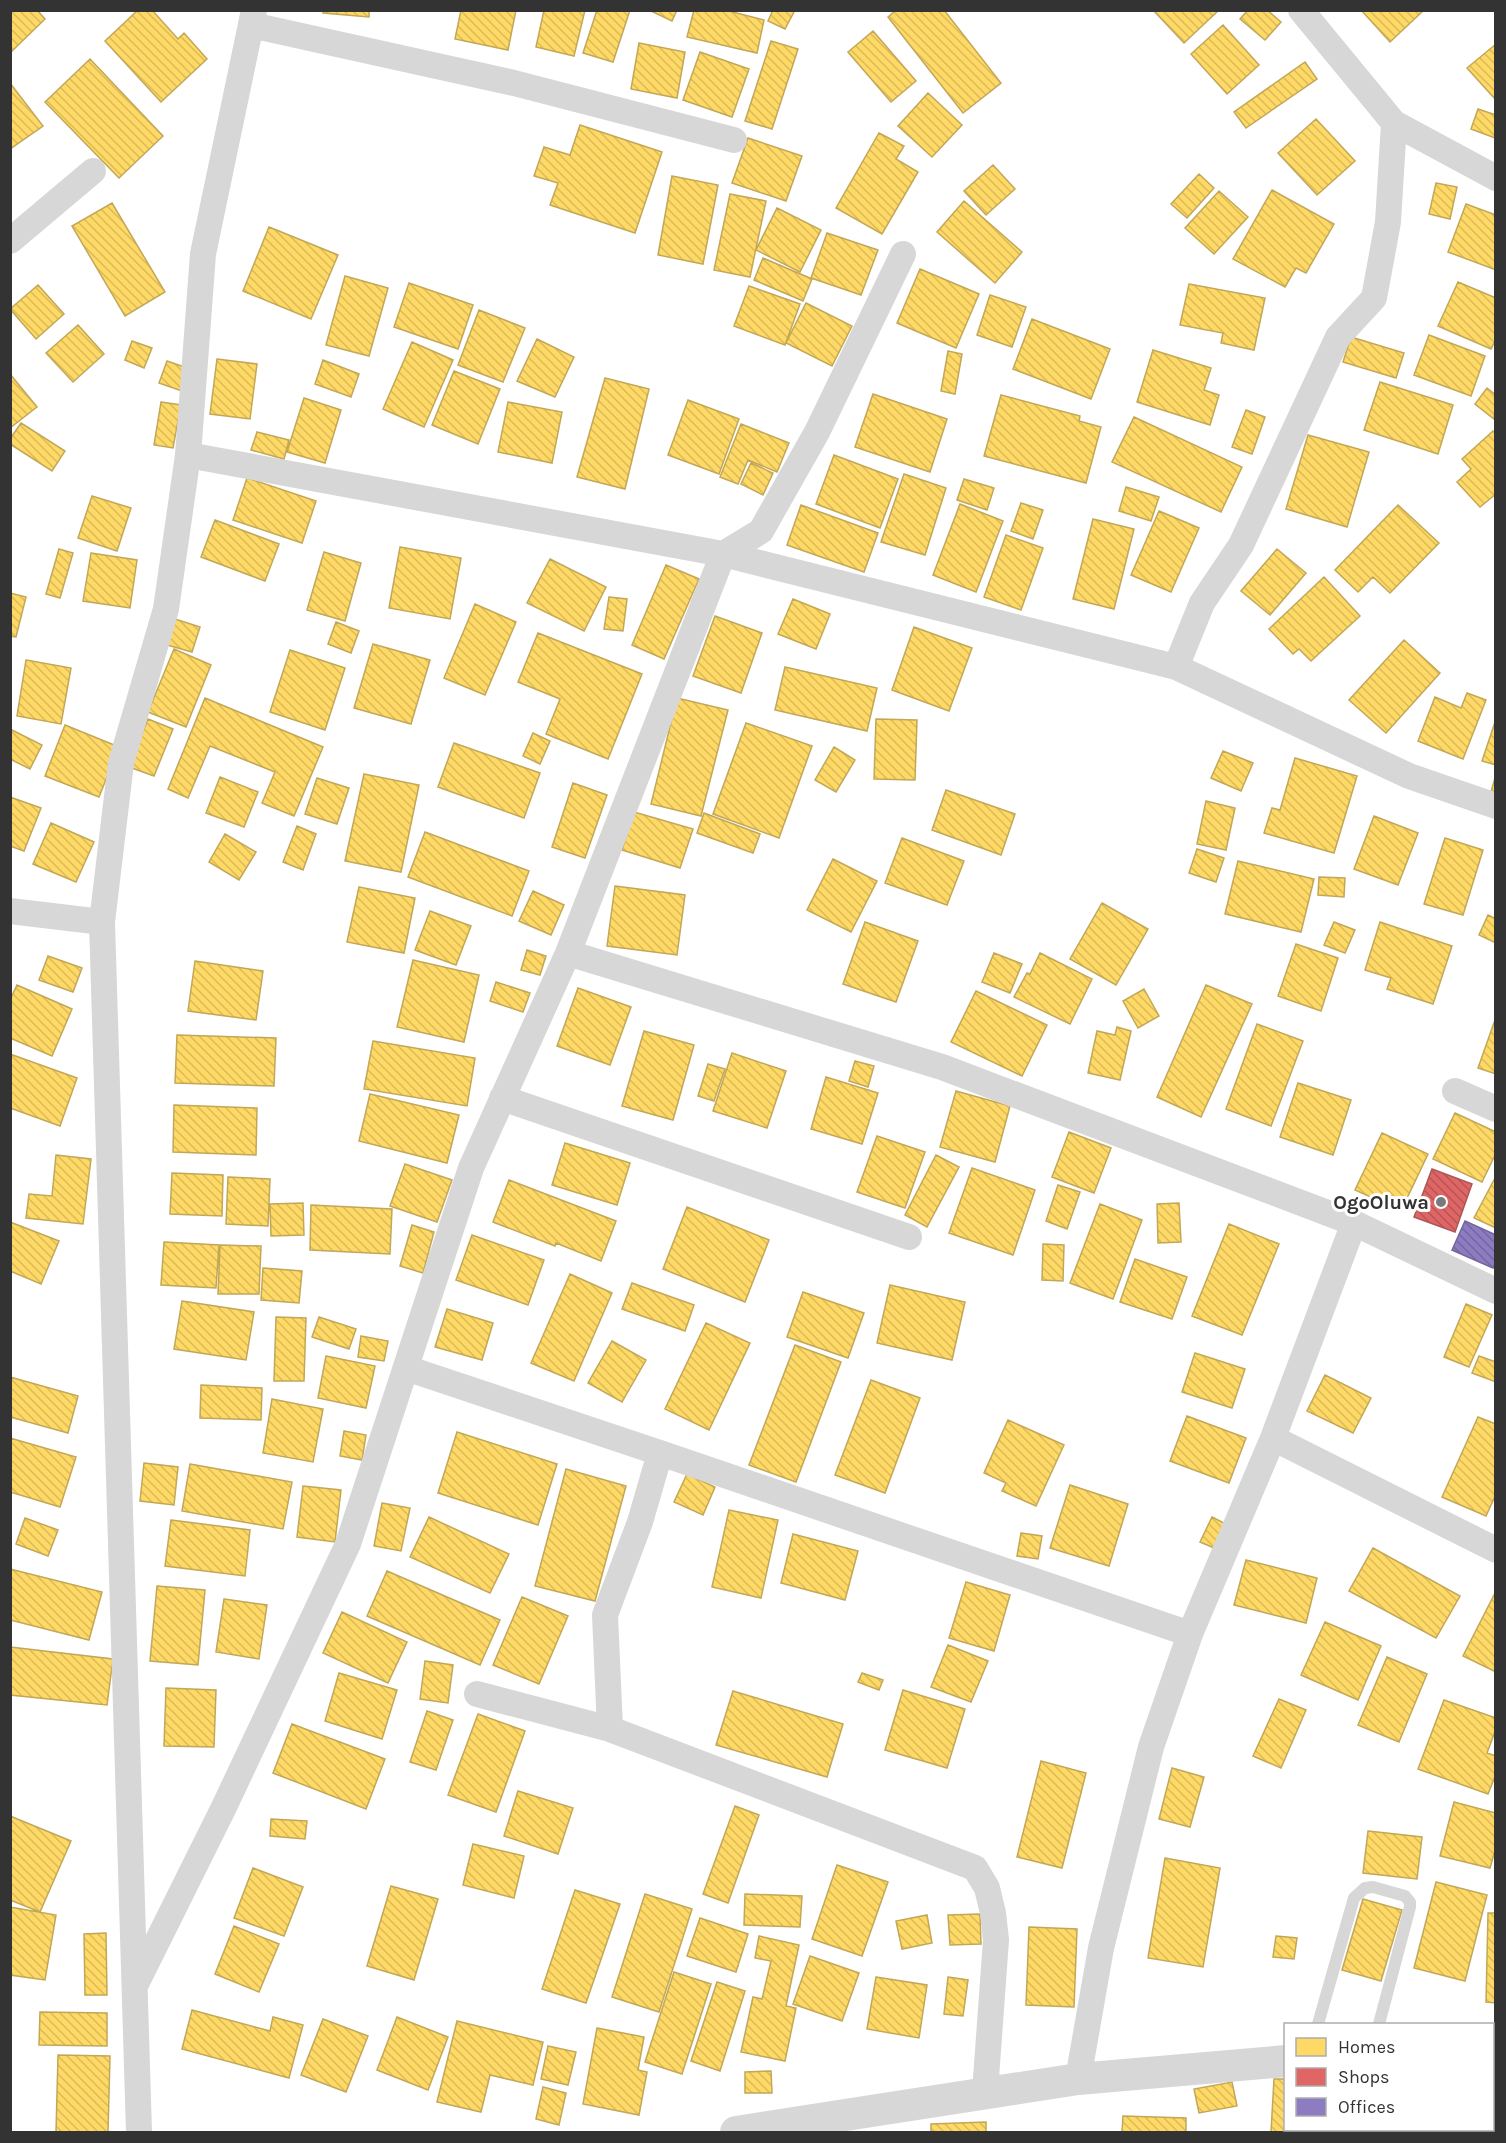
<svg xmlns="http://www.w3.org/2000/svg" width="1506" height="2143" font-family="Karla,sans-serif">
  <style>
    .homes { fill: url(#homes-back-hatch); stroke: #c2a757; stroke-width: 1.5 }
    .shops { fill: url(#shops-back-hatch); stroke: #ac5757; stroke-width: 1.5 }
    .offices { fill: url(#offices-back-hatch); stroke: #736698; stroke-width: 1.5 }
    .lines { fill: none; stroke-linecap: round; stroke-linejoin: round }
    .service { stroke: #d7d7d7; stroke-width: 12 }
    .minor { stroke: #d7d7d7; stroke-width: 26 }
    .tertiary { stroke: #d7d7d7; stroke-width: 32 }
    .poi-dot { fill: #7a7a7a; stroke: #fff; stroke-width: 2 }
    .labels { text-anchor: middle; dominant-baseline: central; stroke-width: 6; stroke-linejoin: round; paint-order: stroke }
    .poi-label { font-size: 20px; font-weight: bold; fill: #333; stroke: #fff; text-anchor: end }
  </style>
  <defs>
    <pattern id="homes-back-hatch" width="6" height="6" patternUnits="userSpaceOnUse" patternTransform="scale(1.5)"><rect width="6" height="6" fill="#ffd966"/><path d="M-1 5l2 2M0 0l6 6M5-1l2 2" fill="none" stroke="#dbbb59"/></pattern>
    <pattern id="shops-back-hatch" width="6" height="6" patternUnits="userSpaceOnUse" patternTransform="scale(1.5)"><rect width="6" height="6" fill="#e06666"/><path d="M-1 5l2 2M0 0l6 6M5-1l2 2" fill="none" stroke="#b65555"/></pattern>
    <pattern id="offices-back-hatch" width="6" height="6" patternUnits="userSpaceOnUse" patternTransform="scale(1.5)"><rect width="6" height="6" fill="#8e7cc3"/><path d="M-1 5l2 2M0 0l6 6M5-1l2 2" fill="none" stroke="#75669f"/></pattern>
  </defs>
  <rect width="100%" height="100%" fill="#fff"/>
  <path class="homes" d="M10,10H37L45,19L10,53Z
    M138,10H152L178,39L184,33L207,59L161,102L105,41Z
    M323,10H369V17L323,13Z
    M461,10H516L508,50L455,39Z
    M544,10H585L574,56L536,47Z
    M597,10H630L613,62L583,53Z
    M649,10H677L672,21Z
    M694,10H725L764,20L757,53L687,37Z
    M773,10H795L785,29L768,21Z
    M896,10H944L1001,83L963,113L888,17Z
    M1153,10H1219L1184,43Z
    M1248,10H1267L1281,22L1265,40L1240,19Z
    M1361,10H1424L1390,42Z
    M1223,25L1259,65L1227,94L1191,54Z
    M873,31L916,81L891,102L848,52Z
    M771,41L798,49L772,129L745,121Z
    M639,43L685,52L677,98L631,89Z
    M1496,44V100L1467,68Z
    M700,52L749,69L732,117L683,100Z
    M90,59L163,136L119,178L45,102Z
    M1305,62L1317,79L1246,128L1234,112Z
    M10,83L43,126L10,149Z
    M928,93L962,125L932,157L898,126Z
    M1478,109L1496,115L1495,138L1471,129Z
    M1316,119L1355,161L1317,195L1278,153Z
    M580,125L662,152L635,233L550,205L558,183L534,176L544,147L570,155Z
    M879,133L904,146L896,159L918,172L882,234L836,208Z
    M748,138L802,156L786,201L732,183Z
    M993,165L1015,189L986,215L964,191Z
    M1199,174L1214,188L1187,218L1171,204Z
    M672,176L718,185L703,264L658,255Z
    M1436,183L1457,187L1450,219L1429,214Z
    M1272,190L1334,224L1306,273L1296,268L1285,287L1233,259Z
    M1219,191L1248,217L1214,254L1185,228Z
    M730,194L766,201L750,277L714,270Z
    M964,201L1022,252L995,283L937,232Z
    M112,203L165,292L125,316L72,226Z
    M1466,204L1496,215V270L1448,252Z
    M777,208L821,230L800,272L756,250Z
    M269,227L338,255L311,319L243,291Z
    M827,233L878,250L861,295L811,278Z
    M763,258L812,279L803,301L754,280Z
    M920,269L979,294L956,348L897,323Z
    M345,276L388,288L369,356L326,345Z
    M1458,282L1496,298V339L1491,349L1438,326Z
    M409,283L473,305L458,349L394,327Z
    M1189,284L1265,298L1254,350L1221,343L1223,333L1180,325Z
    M38,285L64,314L36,339L10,309Z
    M749,286L800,304L785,345L734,326Z
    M990,295L1026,307L1012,347L977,335Z
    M806,303L852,326L832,366L786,343Z
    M479,310L525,328L503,382L458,365Z
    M1032,319L1110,349L1091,399L1013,369Z
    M78,325L104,354L73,382L46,353Z
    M1429,335L1485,356L1471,396L1414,375Z
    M1351,337L1404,353L1396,378L1343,362Z
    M537,339L574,357L555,397L517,381Z
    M132,341L152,348L144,368L125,360Z
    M412,342L453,360L424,427L383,409Z
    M1153,350L1211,368L1204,390L1219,395L1210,425L1137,402Z
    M948,351L962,354L955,394L941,391Z
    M217,359L257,364L250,419L210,414Z
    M323,360L359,374L351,397L315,384Z
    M167,361L190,369L182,391L159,383Z
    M454,371L500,389L478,444L432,425Z
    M10,374L37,407L10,428Z
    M605,378L649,389L625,489L577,477Z
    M1380,382L1453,405L1438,454L1364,430Z
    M1487,388L1496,395L1494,419L1475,404Z
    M873,394L947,419L930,472L855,447Z
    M1001,395L1080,416L1079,421L1101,427L1086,483L984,456Z
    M304,398L341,410L325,463L287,452Z
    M688,400L739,419L719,474L668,455Z
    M161,402L181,405L173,448L154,445Z
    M508,402L562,412L552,463L498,452Z
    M1246,410L1265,417L1252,454L1232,447Z
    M1134,417L1242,467L1221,512L1112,462Z
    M21,423L65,451L52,471L10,444V439Z
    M741,424L789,443L777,472L748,460L738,484L720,477Z
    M1493,431L1496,434V494L1480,507L1457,482L1471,469L1462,459Z
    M257,432L289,440L284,459L251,450Z
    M1308,435L1369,452L1347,527L1286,509Z
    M834,455L898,479L880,528L816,504Z
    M751,463L773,473L763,495L741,484Z
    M904,474L946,488L925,555L881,542Z
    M247,478L316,501L302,543L233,520Z
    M964,479L994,488L987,510L957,500Z
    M1126,487L1159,497L1151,521L1119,511Z
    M92,496L131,508L117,551L78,538Z
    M1021,503L1043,510L1033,539L1011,531Z
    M960,504L1003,521L976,592L933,575Z
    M801,505L878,533L864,572L787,545Z
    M1398,505L1439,543L1390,593L1373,577L1358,592L1335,570Z
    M1159,511L1199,528L1171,592L1131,575Z
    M1093,519L1134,529L1114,609L1073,599Z
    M215,520L279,544L265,581L201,557Z
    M1006,535L1043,548L1021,610L984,597Z
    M400,547L461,558L450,619L389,608Z
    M59,549L73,553L60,598L46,594Z
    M1277,549L1306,573L1270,615L1241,591Z
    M324,552L361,563L345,621L307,610Z
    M91,553L137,560L130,608L83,601Z
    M550,559L606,587L584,631L527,603Z
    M666,565L699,579L664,659L632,645Z
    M1324,577L1360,616L1311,661L1299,649L1293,654L1269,629Z
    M10,593L26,597L16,637L10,636Z
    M609,597L627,599L623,631L604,629Z
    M793,599L830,614L816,649L778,634Z
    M475,604L516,622L485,695L444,678Z
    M715,616L762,633L741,693L693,676Z
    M175,619L200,627L192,652L167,645Z
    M336,622L359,631L351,653L328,644Z
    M914,627L972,648L949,711L892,690Z
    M538,633L642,674L608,759L546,734L560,699L518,682Z
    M1404,640L1440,673L1386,733L1349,700Z
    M373,644L430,660L411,724L354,708Z
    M174,649L211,665L186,727L148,712Z
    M290,650L345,668L325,730L270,712Z
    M26,660L71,668L61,724L17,716Z
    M785,667L877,688L867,731L775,710Z
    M1467,693L1486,700L1463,759L1418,741L1435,697L1461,708Z
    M205,698L323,747L294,816L262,803L275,772L210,746L188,798L168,789Z
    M677,698L728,710L701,816L651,804Z
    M148,719L173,729L154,776L129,767Z
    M876,719L917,720L915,780L874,779Z
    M1496,719V765L1482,761Z
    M746,723L812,746L779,838L713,814Z
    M65,725L119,747L99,797L45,776Z
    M10,729L42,745L30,769L10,759Z
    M533,733L550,741L540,764L523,756Z
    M454,743L540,773L524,818L438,787Z
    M834,747L855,760L836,792L815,780Z
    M1223,751L1253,763L1241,791L1211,778Z
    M1295,758L1357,776L1334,853L1264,833L1272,808L1280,810Z
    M364,774L419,785L401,872L345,861Z
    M1496,774V793L1491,792Z
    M220,777L258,792L244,827L206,813Z
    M317,778L349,788L337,824L305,814Z
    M573,783L607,795L585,858L552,847Z
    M946,790L1015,814L1001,855L932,830Z
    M10,797L41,808L24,851L10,846Z
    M1206,801L1235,808L1226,850L1197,844Z
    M634,812L693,829L680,868L622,850Z
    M704,813L760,834L753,853L697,833Z
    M1374,816L1418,833L1398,885L1354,869Z
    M51,823L94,842L76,882L33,864Z
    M297,826L316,834L303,870L283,862Z
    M425,832L529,871L512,916L408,877Z
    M225,834L256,852L239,880L209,862Z
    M902,838L964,861L947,905L885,883Z
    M1445,838L1483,850L1463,915L1424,904Z
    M1197,849L1224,858L1216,882L1189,873Z
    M833,859L877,881L851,932L807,910Z
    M1238,861L1314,879L1301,932L1225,914Z
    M1319,877L1345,878L1344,897L1318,895Z
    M615,886L685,895L677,955L607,946Z
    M359,887L415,898L404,953L347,942Z
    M533,891L564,905L551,935L519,921Z
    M1102,903L1148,929L1116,985L1070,959Z
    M430,911L471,926L456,965L415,950Z
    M1488,915L1496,919V943L1479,935Z
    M865,922L918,941L896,1002L843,984Z
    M1334,922L1355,930L1345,953L1324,945Z
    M1380,922L1452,946L1433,1004L1387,989L1391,978L1365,970Z
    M1296,944L1338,958L1321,1011L1278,996Z
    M527,950L546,956L540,975L521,970Z
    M994,953L1022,964L1010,993L982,982Z
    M1040,953L1092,979L1070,1024L1014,997L1027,973L1030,974Z
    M48,956L82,968L73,992L39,980Z
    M413,960L479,975L464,1042L397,1027Z
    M195,961L263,971L256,1020L188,1011Z
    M496,982L530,993L523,1012L490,1001Z
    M17,985L72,1009L52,1056L10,1038V1000Z
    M1206,985L1252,1004L1201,1117L1157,1097Z
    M578,988L631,1007L610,1065L557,1046Z
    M1144,989L1159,1016L1138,1028L1123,1001Z
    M976,991L1047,1025L1022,1076L951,1042Z
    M1496,1017V1074L1478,1068Z
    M1257,1024L1303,1041L1271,1126L1226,1109Z
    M1117,1027L1131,1031L1120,1080L1088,1073L1097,1031L1115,1035Z
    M644,1031L694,1045L673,1120L622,1106Z
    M177,1035L276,1038L274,1086L175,1083Z
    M373,1041L475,1058L467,1106L364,1089Z
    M732,1053L786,1071L767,1128L713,1111Z
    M10,1054L77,1078L60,1126L10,1108Z
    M855,1061L874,1066L868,1087L849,1081Z
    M708,1064L725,1069L714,1101L698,1096Z
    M826,1077L878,1093L862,1144L811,1129Z
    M1298,1083L1351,1100L1333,1155L1280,1137Z
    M956,1091L1010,1106L995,1162L940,1147Z
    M370,1094L459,1115L447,1163L359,1141Z
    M174,1105L257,1108L256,1155L173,1152Z
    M1455,1113L1496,1132V1153L1482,1182L1433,1159Z
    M1069,1132L1111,1148L1094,1193L1052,1177Z
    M1382,1133L1428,1154L1401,1211L1355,1190Z
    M877,1136L925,1152L905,1208L857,1192Z
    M565,1143L630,1163L617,1205L552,1185Z
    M56,1155L91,1159L83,1224L26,1218L29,1194L52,1196Z
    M936,1155L959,1167L927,1227L905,1215Z
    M405,1164L452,1180L437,1222L390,1206Z
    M972,1168L1035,1190L1013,1255L949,1233Z
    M172,1173L223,1175L222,1216L170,1214Z
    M1496,1176V1228L1474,1218Z
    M228,1177L270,1179L268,1226L226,1224Z
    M509,1180L616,1221L601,1261L556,1243L555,1246L493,1222Z
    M1058,1185L1080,1192L1067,1229L1046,1221Z
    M303,1203L304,1235L271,1236L270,1204Z
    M1179,1203L1181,1242L1158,1243L1157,1204Z
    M1100,1204L1142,1220L1113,1299L1070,1283Z
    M311,1205L392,1209L390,1254L310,1250Z
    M687,1207L769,1240L745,1302L663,1269Z
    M10,1222L59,1241L41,1284L10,1271Z
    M1229,1224L1279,1244L1242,1335L1192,1316Z
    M412,1225L434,1232L423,1273L400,1266Z
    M472,1235L544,1260L528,1305L456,1280Z
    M164,1242L219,1245L216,1288L161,1285Z
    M1043,1244L1064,1245L1063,1281L1042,1280Z
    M220,1245L261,1246L259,1294H218Z
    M1135,1259L1187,1277L1172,1319L1120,1302Z
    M263,1268L302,1271L299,1303L261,1300Z
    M570,1274L612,1293L574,1381L531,1363Z
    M632,1283L694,1305L685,1331L622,1309Z
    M890,1285L965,1302L952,1360L877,1343Z
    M803,1292L864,1313L848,1358L787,1337Z
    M182,1301L254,1312L246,1360L174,1349Z
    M1466,1304L1492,1315L1469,1367L1444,1357Z
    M447,1309L493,1323L482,1360L435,1347Z
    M276,1317L306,1318L304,1381H274Z
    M319,1317L356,1329L349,1349L312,1337Z
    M706,1323L750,1343L709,1430L665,1409Z
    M361,1336L388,1341L384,1361L358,1357Z
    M612,1341L646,1360L622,1402L588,1383Z
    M795,1345L841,1362L796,1482L749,1465Z
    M1195,1353L1245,1369L1232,1408L1182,1392Z
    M326,1356L375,1366L366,1408L318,1398Z
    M1479,1356L1496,1362V1382L1472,1373Z
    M1325,1375L1371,1398L1353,1433L1307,1411Z
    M10,1377L78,1396L68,1433L10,1417Z
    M871,1380L920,1398L885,1493L835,1475Z
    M201,1385L262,1388L261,1420L200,1418Z
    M272,1399L323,1409L313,1462L263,1453Z
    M1187,1416L1246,1438L1229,1483L1170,1461Z
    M1478,1417L1496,1424V1494L1486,1516L1442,1497Z
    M1008,1420L1064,1445L1036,1506L1002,1491L1006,1483L984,1473Z
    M344,1431L366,1435L362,1460L340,1456Z
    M457,1432L557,1464L538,1525L438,1493Z
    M10,1438L76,1457L60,1507L10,1492Z
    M144,1463L178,1467L174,1505L140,1501Z
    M190,1464L292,1482L283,1529L182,1511Z
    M566,1469L626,1486L595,1601L535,1586Z
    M687,1474L715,1487L703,1515L674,1502Z
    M1070,1485L1128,1504L1109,1566L1050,1548Z
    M303,1486L341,1490L335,1542L297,1537Z
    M382,1503L410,1508L401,1551L374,1546Z
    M729,1510L778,1520L761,1598L712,1587Z
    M429,1517L509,1554L490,1593L410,1557Z
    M1212,1517L1230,1526L1219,1550L1200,1542Z
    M25,1518L58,1530L48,1556L16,1544Z
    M171,1520L250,1530L245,1576L165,1566Z
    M1021,1533L1042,1536L1038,1559L1017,1556Z
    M793,1534L858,1551L845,1600L781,1583Z
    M1373,1548L1460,1596L1436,1638L1349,1591Z
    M1246,1560L1317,1578L1306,1623L1234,1605Z
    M10,1569L102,1592L89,1640L10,1620Z
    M387,1571L500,1620L480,1665L367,1616Z
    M966,1582L1010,1595L994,1651L949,1638Z
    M157,1586L205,1590L198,1665L150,1661Z
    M1496,1591V1672L1463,1656Z
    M522,1597L568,1616L539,1684L493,1665Z
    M224,1599L267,1605L259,1659L216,1652Z
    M342,1612L407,1642L388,1683L323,1653Z
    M1325,1622L1381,1646L1358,1700L1301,1675Z
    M948,1645L988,1661L971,1702L931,1687Z
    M10,1647L113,1659L107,1705L10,1695Z
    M1387,1657L1427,1674L1399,1742L1358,1725Z
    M425,1661L453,1665L448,1703L420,1699Z
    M339,1673L397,1690L382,1739L325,1721Z
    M862,1673L883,1680L879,1690L858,1682Z
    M166,1688L216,1690L214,1747L164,1746Z
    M903,1690L965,1709L947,1768L885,1750Z
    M733,1691L843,1724L827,1777L716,1745Z
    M1279,1699L1306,1710L1281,1768L1253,1756Z
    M1444,1700L1496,1718V1729L1487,1753L1496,1756V1774L1488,1794L1418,1769Z
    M427,1711L453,1720L436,1770L410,1762Z
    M478,1714L525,1731L496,1812L448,1795Z
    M292,1724L385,1759L366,1809L273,1773Z
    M1041,1761L1086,1773L1062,1868L1017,1857Z
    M1172,1768L1204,1777L1190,1827L1159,1819Z
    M518,1791L573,1808L558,1854L504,1836Z
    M1454,1802L1496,1813V1847L1490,1868L1440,1856Z
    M735,1806L759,1815L728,1903L703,1894Z
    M10,1816L71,1841L40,1912L10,1900Z
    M271,1819L307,1821L305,1839L270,1836Z
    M1368,1831L1422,1837L1417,1879L1363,1873Z
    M473,1844L524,1856L514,1898L463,1885Z
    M1165,1858L1220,1868L1203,1967L1148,1958Z
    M837,1865L888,1882L862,1956L812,1939Z
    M253,1868L303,1887L284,1936L234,1918Z
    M1436,1882L1487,1895L1465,1981L1414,1968Z
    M391,1886L438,1899L414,1980L367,1966Z
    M575,1890L620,1904L586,2003L542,1989Z
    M645,1894L692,1909L659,2012L612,1997Z
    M745,1894L802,1896L800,1927L744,1925Z
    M1363,1899L1402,1910L1381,1981L1342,1970Z
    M10,1907L56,1915L45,1980L10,1975Z
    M1488,1913H1496V2003L1486,2002Z
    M980,1914L981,1944L950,1945L948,1915Z
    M927,1915L932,1943L902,1949L896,1921Z
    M700,1918L748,1934L736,1972L687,1956Z
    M234,1926L279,1944L259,1992L215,1974Z
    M1029,1927L1077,1929L1074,2007L1026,2005Z
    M106,1933L107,1995H85L84,1934Z
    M759,1936L799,1945L786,2006L796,2008L785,2061L741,2052L753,1997L762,1999L771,1961L755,1958Z
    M1276,1936L1297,1938L1294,1959L1273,1957Z
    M810,1956L859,1973L842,2021L793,2004Z
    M674,1972L711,1984L682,2074L645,2062Z
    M876,1977L927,1985L919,2038L867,2029Z
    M948,1977L968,1980L963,2016L944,2014Z
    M717,1982L745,1991L720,2071L691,2061Z
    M192,2010L270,2031L273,2017L303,2025L289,2078L182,2049Z
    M40,2012L107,2013V2046L39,2045Z
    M397,2017L448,2037L428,2090L377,2070Z
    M323,2019L368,2036L346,2092L301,2075Z
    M457,2021L543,2042L533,2085L490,2075L481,2112L437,2102Z
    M597,2028L644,2037L638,2070L647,2072L639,2115L583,2104Z
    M548,2046L576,2052L568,2085L541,2079Z
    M58,2055L110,2056L108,2132H56Z
    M771,2071L772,2093H745V2072Z
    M1274,2079H1286V2130H1303V2132H1271Z
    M1232,2082L1237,2106L1199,2113L1194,2089Z
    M543,2087L566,2093L559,2125L536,2119Z
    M1496,2106V2132H1486V2130H1492V2107Z
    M1123,2116L1186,2118V2132H1122Z
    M986,2122V2132H931V2124Z
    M1312,2130H1361V2132H1312Z
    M1374,2130H1419L1420,2132H1374Z"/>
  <path class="shops" d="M1432,1169L1472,1184L1455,1232L1414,1217Z"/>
  <path class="offices" d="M1465,1221L1496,1235V1262L1493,1268L1452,1250Z"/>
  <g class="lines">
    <path class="service" d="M1318,2024L1354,1898L1365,1888L1373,1887L1405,1896L1410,1902V1907L1379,2024"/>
    <path class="minor" d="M1301,10L1394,123L1496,178
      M251,25L514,83L734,140
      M10,241L93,171
      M188,455L723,554L1176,667L1409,776L1496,806
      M1176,667L1202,603L1241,545L1338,337L1374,298L1388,222L1394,123
      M10,911L102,922L139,2132
      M102,922L121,763L166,609L188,455L203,254L254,10
      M568,953L942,1067L1354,1223L1496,1291
      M1455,1091L1496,1109
      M502,1098L909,1237
      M406,1368L660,1453L1190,1634
      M1273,1438L1496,1550
      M477,1694L610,1729L975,1868L987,1888L993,1913L996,1940L985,2092
      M610,1729L605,1615L640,1522L660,1453
      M135,1986L224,1807L348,1544L471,1168L568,953L723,554L761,531L817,432L903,254
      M1078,2079L1101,1948L1151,1747L1190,1634L1273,1438L1354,1223
      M1443,2130L1444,2132"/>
    <path class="tertiary" d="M1492,2056H1496
      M736,2132L1078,2079L1286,2061"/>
  </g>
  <circle class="poi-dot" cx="1441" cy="1202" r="6"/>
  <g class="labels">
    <g class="poi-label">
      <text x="1429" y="1202">OgoOluwa</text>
    </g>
  </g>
  <rect width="1506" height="2143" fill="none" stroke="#333333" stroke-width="24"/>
  <rect x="1284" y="2023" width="210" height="108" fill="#ffffff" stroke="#adadad" stroke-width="1.5"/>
  <rect x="1296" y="2038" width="30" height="18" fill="#ffd966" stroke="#adadad" stroke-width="1.5"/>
  <text x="1338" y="2053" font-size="18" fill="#333333">Homes</text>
  <rect x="1296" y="2068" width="30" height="18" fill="#e06666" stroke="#adadad" stroke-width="1.5"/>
  <text x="1338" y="2083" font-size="18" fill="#333333">Shops</text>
  <rect x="1296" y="2098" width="30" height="18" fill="#8e7cc3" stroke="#adadad" stroke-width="1.5"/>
  <text x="1338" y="2113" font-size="18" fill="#333333">Offices</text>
</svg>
